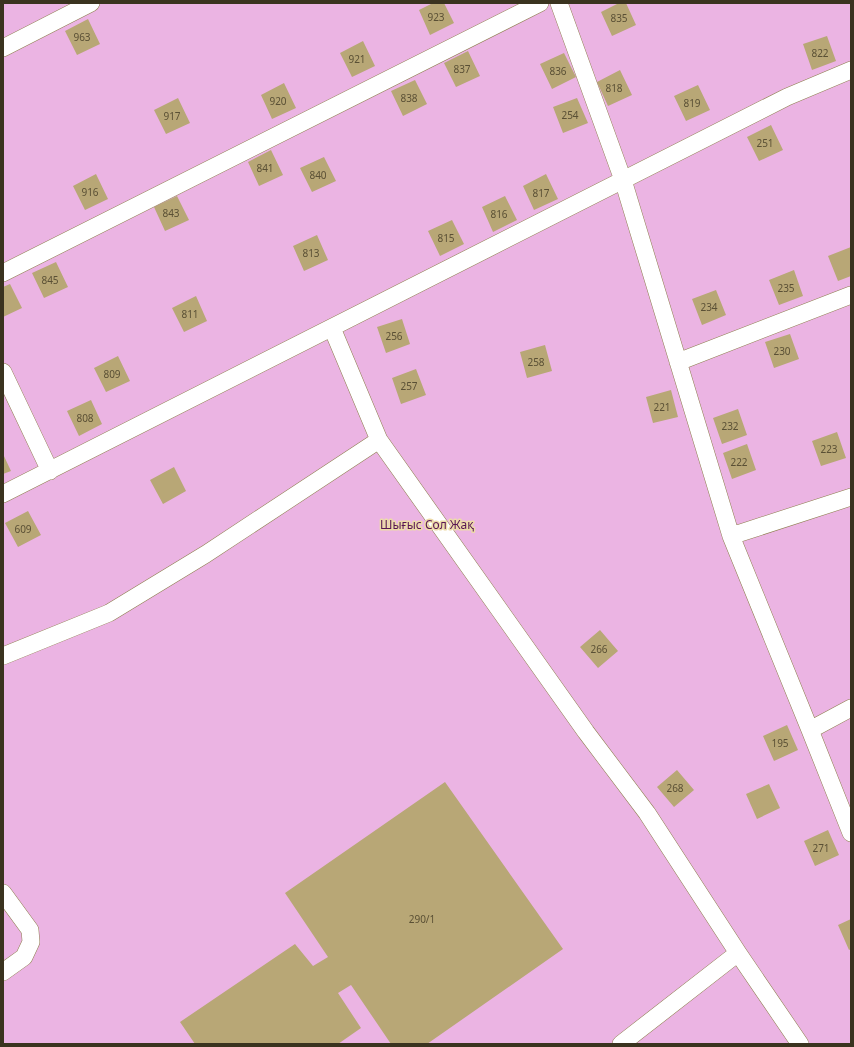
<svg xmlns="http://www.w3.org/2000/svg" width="854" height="1047" font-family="'Noto Sans',sans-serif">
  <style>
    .green { fill: #ebb4e3 }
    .building { fill: #b8a776 }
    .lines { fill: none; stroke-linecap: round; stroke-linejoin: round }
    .street-casing { stroke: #8e7d4e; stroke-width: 18 }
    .street { stroke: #fff; stroke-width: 17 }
    .labels { text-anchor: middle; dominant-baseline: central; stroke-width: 3; stroke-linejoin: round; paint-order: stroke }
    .number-label { font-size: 10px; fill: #5a5035 }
    .park-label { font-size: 12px; fill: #581554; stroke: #eddba9 }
  </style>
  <rect width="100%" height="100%" fill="#eddba9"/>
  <path class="green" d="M3,3H851V1044H3Z"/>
  <path class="building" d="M433,3H444L454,23L430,35L419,10Z
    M619,3H626L636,25L612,36L601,12Z
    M88,19L100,44L77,55L65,31Z
    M827,36L836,61L812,70L803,44Z
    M363,41L375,66L352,77L340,53Z
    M468,51L480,76L456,87L444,63Z
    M564,53L576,77L552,89L540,64Z
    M620,70L632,95L608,106L597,82Z
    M415,80L427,104L403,116L391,91Z
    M284,83L296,108L272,119L261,95Z
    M698,85L710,110L686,121L674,96Z
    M178,98L190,123L166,134L154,110Z
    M577,98L588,123L563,133L553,107Z
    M771,125L783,150L759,161L747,137Z
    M271,150L283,175L259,186L248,162Z
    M324,157L336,181L312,192L300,168Z
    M96,174L108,199L85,210L73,186Z
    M546,174L558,199L534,210L523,186Z
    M177,196L189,220L165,231L154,207Z
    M505,196L517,220L493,232L482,207Z
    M452,220L464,244L440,256L428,231Z
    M317,235L328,260L304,271L293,246Z
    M851,247V276L838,281L828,256Z
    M56,262L68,287L44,298L32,273Z
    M794,270L803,296L779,305L769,280Z
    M10,284L22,308L3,317V287Z
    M716,290L726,315L702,325L692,299Z
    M196,296L207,321L184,332L172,308Z
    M402,319L410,344L386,353L377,327Z
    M790,334L799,359L774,368L765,342Z
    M545,345L552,371L527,378L520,352Z
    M118,356L130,381L106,392L94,368Z
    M416,369L426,395L401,404L392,378Z
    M671,390L678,417L653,423L646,397Z
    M91,400L102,424L79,436L67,411Z
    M738,409L747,435L722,444L713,418Z
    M837,432L846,458L821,466L812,441Z
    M747,444L756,470L732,479L723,453Z
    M3,454L11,471L3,474Z
    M174,467L186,491L163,504L150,480Z
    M28,511L41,535L18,547L5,523Z
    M600,630L618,651L598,668L580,647Z
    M787,725L798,750L774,761L763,736Z
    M677,770L694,790L674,807L657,787Z
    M445,782L563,949L427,1044H391L351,985L338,993L361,1028L338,1044H195L180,1022L295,944L313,966L328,957L285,893Z
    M769,784L780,808L757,819L746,794Z
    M828,830L839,855L815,866L804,841Z
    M851,919V949L849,950L838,925Z"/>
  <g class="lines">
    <g class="street-casing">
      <path id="street" d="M559,3L623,180L731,536L810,730L851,833
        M3,48L91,3
        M3,273L540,3
        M332,328L379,440L586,732L647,813L738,953L800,1044
        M678,362L851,295
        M3,372L50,471
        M3,494L787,97L851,70
        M731,536L851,497
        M3,656L109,613L206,554L379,440
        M810,730L851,708
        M3,893L30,930L31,942L24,957L3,972
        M621,1044L738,953"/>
    </g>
    <use href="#street" class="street"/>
  </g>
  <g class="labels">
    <g class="number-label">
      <text x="436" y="17">923</text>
      <text x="619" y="18">835</text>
      <text x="82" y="37">963</text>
      <text x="820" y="53">822</text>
      <text x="357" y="59">921</text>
      <text x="462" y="69">837</text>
      <text x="558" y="71">836</text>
      <text x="614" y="88">818</text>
      <text x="409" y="98">838</text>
      <text x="278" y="101">920</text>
      <text x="692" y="103">819</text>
      <text x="570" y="115">254</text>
      <text x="172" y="116">917</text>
      <text x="765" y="143">251</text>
      <text x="265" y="168">841</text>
      <text x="318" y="175">840</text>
      <text x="90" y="192">916</text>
      <text x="541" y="193">817</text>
      <text x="171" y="213">843</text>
      <text x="499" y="214">816</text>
      <text x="446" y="238">815</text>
      <text x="311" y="253">813</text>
      <text x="50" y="280">845</text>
      <text x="786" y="288">235</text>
      <text x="709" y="307">234</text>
      <text x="190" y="314">811</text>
      <text x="394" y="336">256</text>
      <text x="782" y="351">230</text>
      <text x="536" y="362">258</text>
      <text x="112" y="374">809</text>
      <text x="409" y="386">257</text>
      <text x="662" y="407">221</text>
      <text x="85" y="418">808</text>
      <text x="730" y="426">232</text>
      <text x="829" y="449">223</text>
      <text x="739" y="462">222</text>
      <text x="23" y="529">609</text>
      <text x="599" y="649">266</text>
      <text x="780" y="743">195</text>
      <text x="675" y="788">268</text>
      <text x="821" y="848">271</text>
      <text x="422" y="919">290/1</text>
    </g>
    <g class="park-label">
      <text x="427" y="524">Шығыс Сол Жақ</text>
    </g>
  </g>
  <rect width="854" height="1047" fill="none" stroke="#3a331f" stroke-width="8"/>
</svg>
